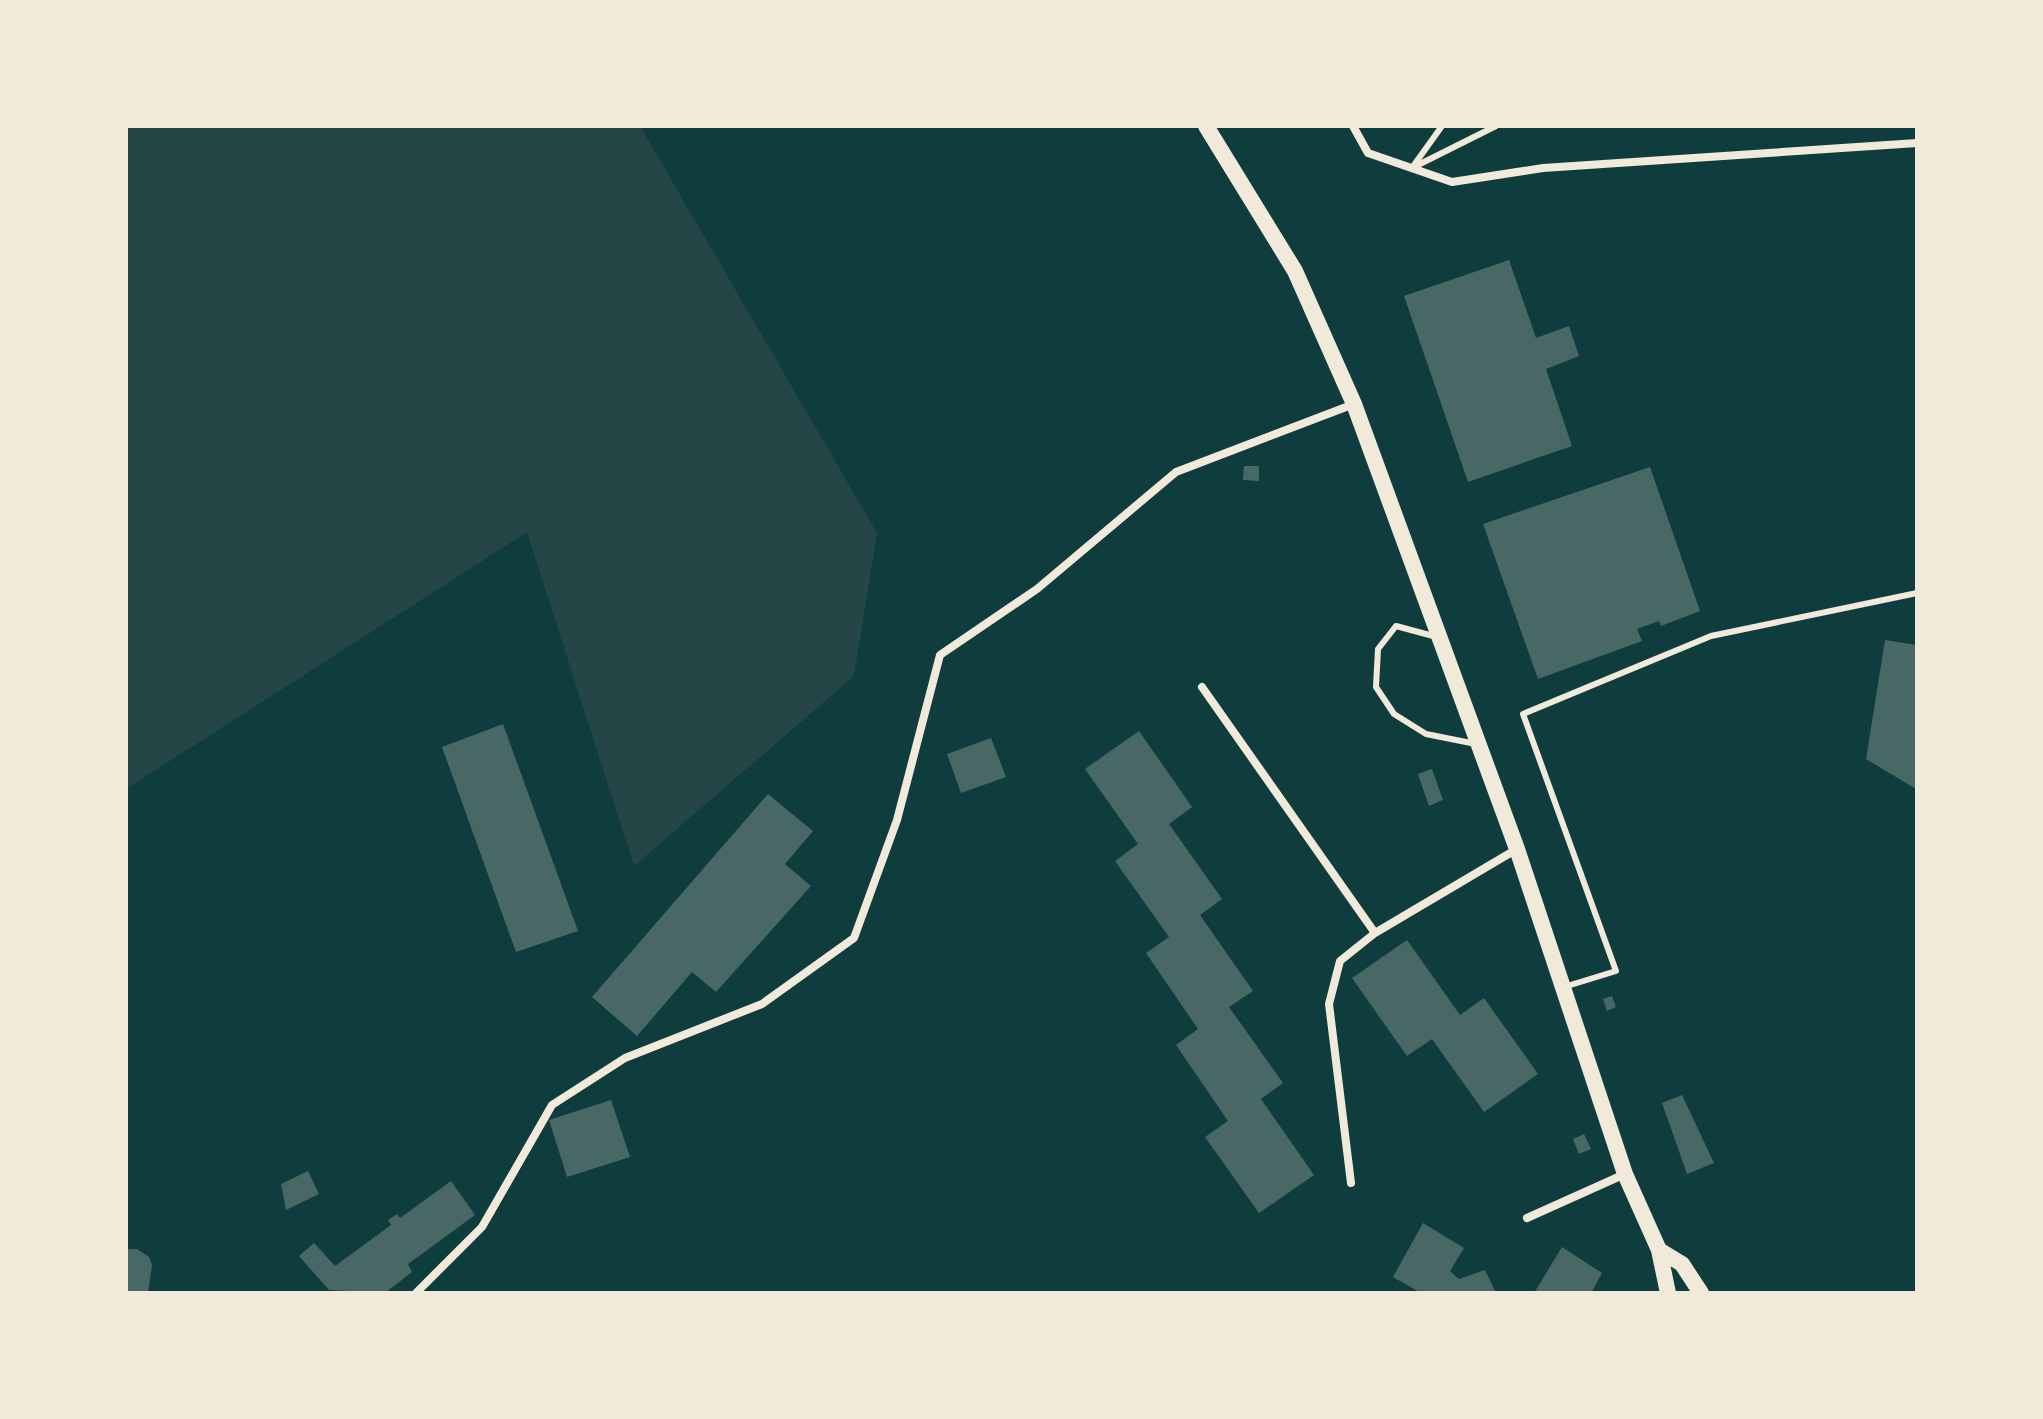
<svg xmlns="http://www.w3.org/2000/svg" width="2043" height="1419" font-family="'PT Serif',serif">
  <style>
    .green { fill: #244646 }
    .building { fill: #486865 }
    .lines { fill: none; stroke-linecap: round; stroke-linejoin: round }
    .service { stroke: #f1e9da; stroke-width: 6 }
    .minor { stroke: #f1e9da; stroke-width: 8 }
    .secondary { stroke: #f1e9da; stroke-width: 16 }
  </style>
  <rect width="100%" height="100%" fill="#0f3d3e"/>
  <path class="green" d="M126,126H640L877,533L854,676L634,866L527,532L126,789Z"/>
  <path class="building" d="M1509,260L1536,338L1569,326L1579,356L1546,369L1572,446L1468,482L1404,296Z
    M1244,466H1259V481L1243,480Z
    M1650,467L1700,611L1661,626L1659,621L1637,629L1642,641L1538,679L1483,524Z
    M1885,640L1917,645L1916,789L1866,759Z
    M503,724L578,931L516,952L442,747Z
    M1139,731L1192,807L1169,824L1222,899L1200,915L1253,991L1229,1007L1283,1083L1261,1099L1314,1175L1259,1213L1205,1137L1228,1121L1176,1045L1198,1029L1146,953L1169,937L1115,861L1138,844L1085,769Z
    M991,738L1006,777L961,793L947,754Z
    M1432,769L1443,800L1429,806L1418,774Z
    M768,794L813,831L785,864L811,886L716,992L692,972L637,1036L592,997Z
    M1407,940L1460,1015L1484,998L1538,1074L1484,1112L1432,1039L1407,1056L1352,978Z
    M1612,996L1616,1007L1607,1011L1603,999Z
    M1682,1095L1714,1163L1687,1174L1662,1103Z
    M611,1100L630,1157L567,1177L549,1120Z
    M1584,1134L1591,1149L1579,1154L1573,1139Z
    M308,1171L319,1194L286,1210L281,1184Z
    M451,1181L475,1215L408,1264L412,1272L385,1293L329,1290L299,1256L314,1243L335,1266L391,1225L388,1220L397,1214L400,1218Z
    M1423,1223L1464,1248L1450,1271L1459,1279L1485,1270L1496,1293H1421L1393,1277Z
    M1562,1247L1602,1273L1591,1293H1534Z
    M126,1249H137L149,1257L152,1265L148,1293H126Z"/>
  <g class="lines">
    <path class="service" d="M1414,165L1442,126
      M1412,168L1496,126
      M1437,637L1396,626L1378,649L1376,687L1394,714L1426,734L1476,744
      M1564,987L1616,971L1523,714L1711,636L1917,593"/>
    <path class="minor" d="M1353,126L1368,153L1452,182L1543,168L1917,143
      M1202,687L1375,933L1517,849
      M1351,1183L1329,1004L1340,961L1375,933
      M1527,1218L1625,1174
      M416,1293L482,1227L552,1105L625,1058L762,1004L854,938L897,820L940,655L1037,589L1176,472L1354,404"/>
    <path class="secondary" d="M1206,126L1295,271L1354,404L1517,849L1625,1174L1659,1250L1668,1293
      M1659,1250L1682,1264L1701,1293"/>
  </g>
  <rect width="2043" height="1419" fill="none" stroke="#f1e9da" stroke-width="256"/>
</svg>
